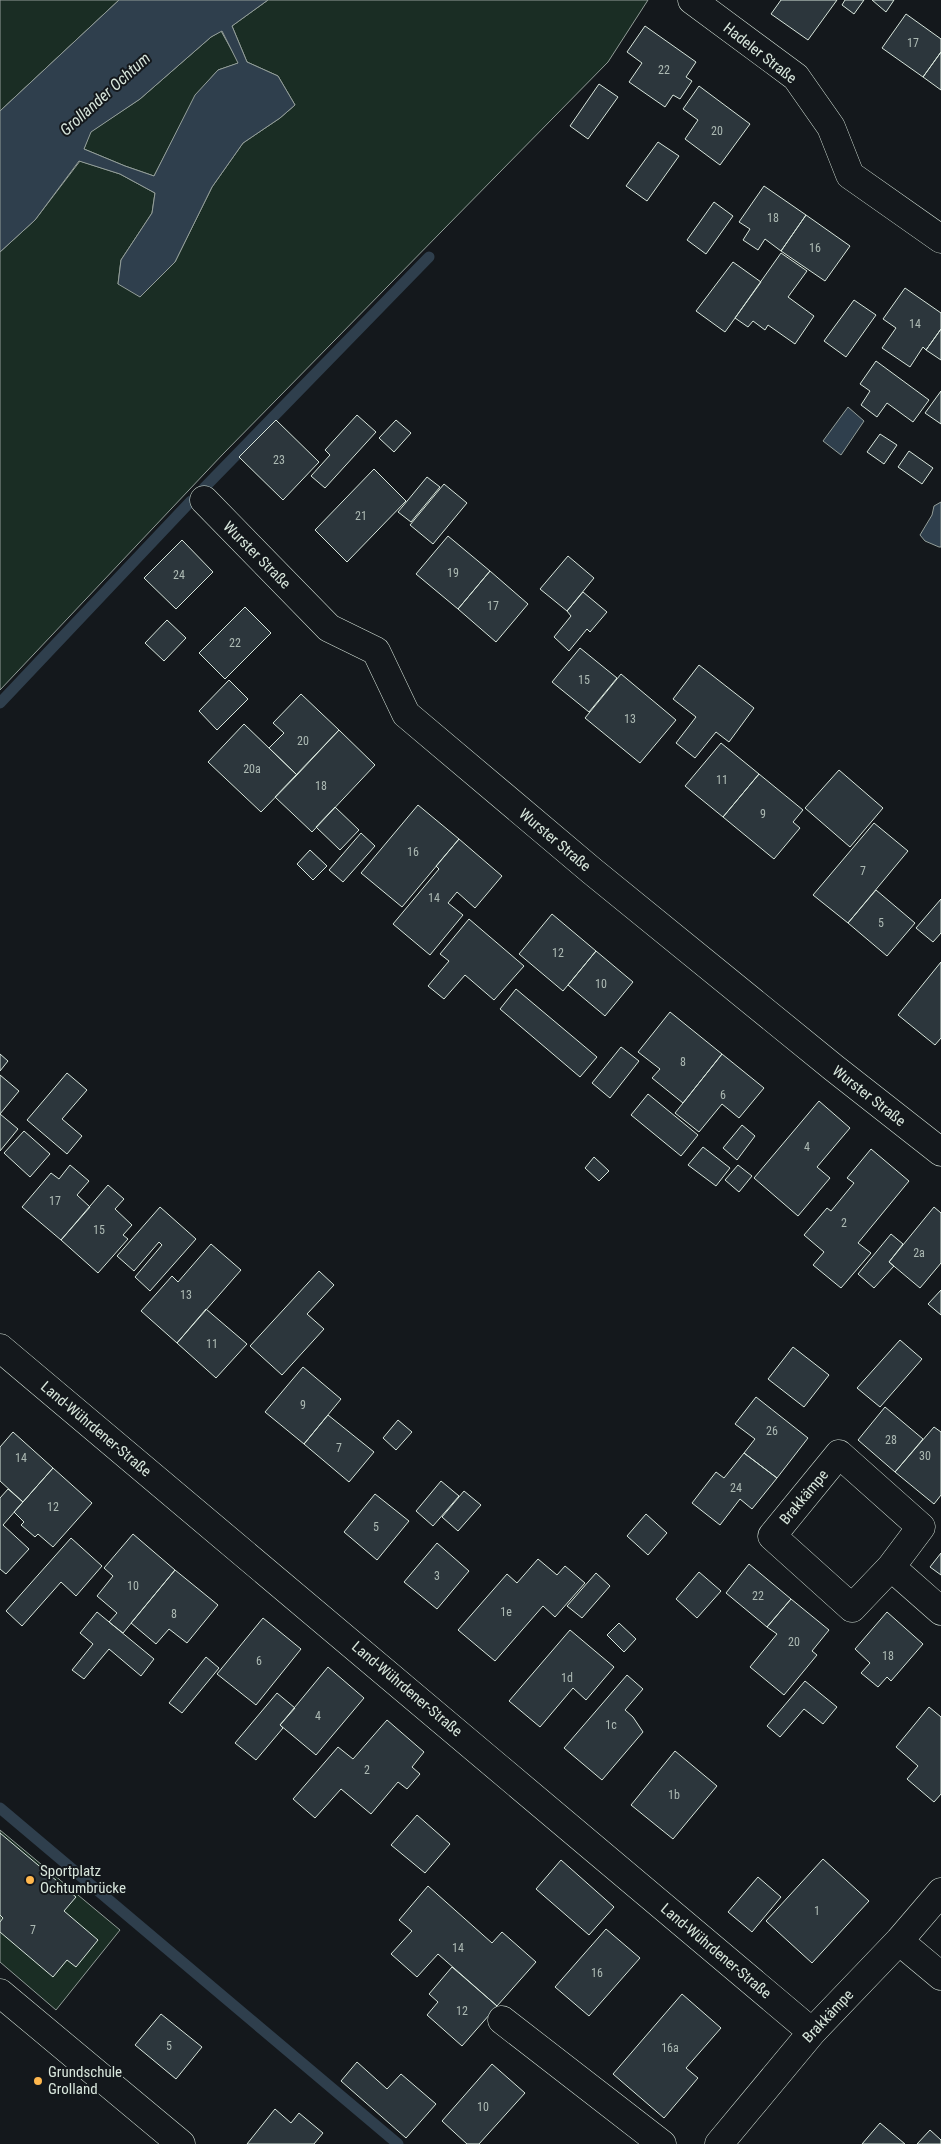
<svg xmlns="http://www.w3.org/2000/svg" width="941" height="2144" font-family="'Roboto Condensed',sans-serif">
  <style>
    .green { fill: #1a2d24; stroke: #939e99 }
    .water { fill: #2f3f4d; stroke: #939e99; fill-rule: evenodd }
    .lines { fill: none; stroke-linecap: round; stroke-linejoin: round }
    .stream { stroke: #2f3f4d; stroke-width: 11 }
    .building { fill: #2c363c; stroke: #d8e6dc }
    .street-casing { stroke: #d8e6dc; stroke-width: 29 }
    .street { stroke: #14181c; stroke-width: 28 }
    .poi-dot { fill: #ffb74d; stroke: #14181c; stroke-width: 2 }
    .labels { text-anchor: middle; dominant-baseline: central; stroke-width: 4; stroke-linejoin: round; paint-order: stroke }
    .number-label { font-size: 12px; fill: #adbab4 }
    .street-label { font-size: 15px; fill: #d8e6dc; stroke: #14181c }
    .poi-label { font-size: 15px; fill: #d8e6dc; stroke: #14181c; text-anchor: start }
    .water-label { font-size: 16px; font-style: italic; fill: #d8e6dc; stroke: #14181c }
  </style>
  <rect width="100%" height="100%" fill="#14181c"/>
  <path class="green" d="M0,0H119L0,111Z
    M268,0H648L608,62L223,454L0,690V252L35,220L80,161L120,174L155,193L152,213L121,260L118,284L175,262L212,187L243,143L280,118L295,105L278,76L247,62L232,26Z
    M221,31L239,63L218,70L196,95L154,176L125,166L84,149L90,132L140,99L211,37Z
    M0,1830L120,1930L56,2010L0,1962Z"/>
  <path class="water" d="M119,0H268L232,26L247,62L278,76L295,105L280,118L243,143L212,187L175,262L140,297L118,284L121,260L152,213L155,193L120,174L79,161L35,220L0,252V111ZM222,31L238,63L218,70L195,95L154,176L125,166L84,149L91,132L140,99L211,37Z
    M848,407L864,421L841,455L823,441Z
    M941,502V547H939L925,541L920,535L932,515L934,506Z"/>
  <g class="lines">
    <path class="stream" d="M204,488L429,257
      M0,703L191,501
      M0,1808L398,2144"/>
  </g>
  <path class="building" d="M781,0H837L808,40L771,14Z
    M845,0H864L854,14L842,5Z
    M872,0H894L886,12Z
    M906,14L941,39V52L923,77L882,48Z
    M645,26L696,62L686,77L692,81L680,99L673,95L665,107L629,82L642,63L627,52Z
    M941,52V90L923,77Z
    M599,84L618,97L588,139L570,126Z
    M699,86L750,124L720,165L685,139L698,120L683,109Z
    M658,142L679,156L647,201L626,186Z
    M764,186L806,215L781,251L765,239L758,250L743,240L750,229L739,222Z
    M714,202L733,216L706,254L687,240Z
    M806,215L850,246L825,281L781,251Z
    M781,253L807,271L788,297L814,316L795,344L768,325L765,330L753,321L748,327L735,318Z
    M733,262L761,282L725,332L696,311Z
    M905,288L941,313V329L926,350L923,347L910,367L882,348L896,328L883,319Z
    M854,300L876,315L846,357L824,341Z
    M941,329V360L926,350Z
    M876,361L929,400L913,422L887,403L877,417L861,405L870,391L860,384Z
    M941,391V424L925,413Z
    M357,415L376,432L325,488L311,476L330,455L325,450Z
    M276,420L319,462L283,500L239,457Z
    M396,420L411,433L394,452L379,438Z
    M880,434L897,445L884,464L867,452Z
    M909,451L933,468L922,484L898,467Z
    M374,469L406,501L347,562L315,530Z
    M427,477L440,487L411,522L398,512Z
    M444,484L467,503L433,544L410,525Z
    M448,536L490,571L458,609L416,574Z
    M182,540L213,572L176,609L144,578Z
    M568,556L594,578L567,611L540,589Z
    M490,571L528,604L496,642L458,609Z
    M583,592L607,612L590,632L587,629L569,651L554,637L571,616L567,611Z
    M245,607L271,633L225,679L199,653Z
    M167,620L186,638L164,661L145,643Z
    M580,648L617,678L589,712L552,682Z
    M699,665L754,708L729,742L716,732L695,758L676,743L696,717L673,699Z
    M621,674L676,720L640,763L585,718Z
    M229,680L248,699L217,730L199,711Z
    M301,694L339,730L297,775L269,748L284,733L273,723Z
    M244,724L297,775L261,812L208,762Z
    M339,730L375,765L312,832L275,797Z
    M721,743L759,774L723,817L685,786Z
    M839,770L883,808L850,847L805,808Z
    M759,774L803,810L793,822L800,828L774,859L723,817Z
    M418,805L459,839L402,907L361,873Z
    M335,807L359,830L340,850L316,827Z
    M874,823L908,851L848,923L813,895Z
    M361,833L375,846L343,882L329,870Z
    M459,839L502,876L475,908L457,892L448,903L463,915L430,955L393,924L439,869L436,866Z
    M310,850L327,866L313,880L297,864Z
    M876,890L915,923L887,956L848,923Z
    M941,899V933L933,942L916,928Z
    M552,914L596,951L563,991L519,954Z
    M469,919L524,966L494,1000L465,975L444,999L428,986L449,961L440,954Z
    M596,951L633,982L605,1016L568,985Z
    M941,962V1038L935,1045L898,1015Z
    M516,989L597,1057L580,1077L500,1009Z
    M670,1012L722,1054L683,1103L652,1078L660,1069L638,1052Z
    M621,1047L639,1061L610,1098L592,1083Z
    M0,1054L8,1061L0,1071Z
    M722,1054L764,1088L739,1118L722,1104L699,1132L675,1113Z
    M67,1073L87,1090L62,1119L82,1136L67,1154L27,1120Z
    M0,1075L19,1091L0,1114Z
    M648,1094L698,1135L681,1156L631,1115Z
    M819,1101L850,1128L817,1167L830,1178L798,1216L754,1178Z
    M0,1114L18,1129L0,1151Z
    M742,1125L755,1136L737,1160L723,1148Z
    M24,1131L50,1154L30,1177L4,1153Z
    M703,1147L730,1168L716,1186L688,1165Z
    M871,1149L909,1181L858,1243L871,1253L841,1288L813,1265L824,1252L804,1235L827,1208L831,1211L854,1183L847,1178Z
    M594,1157L609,1171L599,1181L585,1168Z
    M70,1165L89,1181L77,1195L90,1207L61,1240L22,1207L51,1173L59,1179Z
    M738,1165L752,1176L739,1192L725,1180Z
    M108,1185L124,1199L115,1209L132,1225L123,1235L128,1239L98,1273L61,1240Z
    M160,1207L196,1239L150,1291L135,1277L162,1245L159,1242L134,1271L117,1256Z
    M934,1207L941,1213V1263L920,1288L889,1262Z
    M891,1234L903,1244L889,1262L894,1266L874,1288L858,1274Z
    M211,1244L241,1270L177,1343L141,1311L172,1276L178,1282Z
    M319,1271L334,1285L307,1314L324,1329L282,1375L250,1346Z
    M941,1290V1315L928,1304Z
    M206,1309L247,1344L216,1378L177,1343Z
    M900,1340L922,1359L880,1407L857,1388Z
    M793,1347L829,1375L804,1407L768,1379Z
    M303,1367L341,1399L304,1444L265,1412Z
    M756,1397L808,1438L777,1478L744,1453L755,1439L735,1424Z
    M885,1407L923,1439L895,1472L858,1440Z
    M328,1415L374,1452L349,1482L304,1444Z
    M398,1420L412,1432L396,1450L383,1438Z
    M934,1427L941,1432V1495L934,1504L895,1472Z
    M13,1432L53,1468L23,1502L0,1481V1447Z
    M744,1453L777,1478L752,1509L740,1499L720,1525L692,1503L716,1472L724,1478Z
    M53,1468L92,1503L53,1547L38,1534L35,1537L21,1525L24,1522L14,1512Z
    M441,1481L459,1496L433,1526L416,1511Z
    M8,1489L23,1502L3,1525L29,1549L6,1574L0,1569V1498Z
    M464,1491L481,1505L458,1531L442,1517Z
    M375,1494L409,1521L377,1560L344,1532Z
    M646,1514L667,1533L648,1555L627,1536Z
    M133,1534L175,1570L123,1633L109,1622L117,1613L97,1596L113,1576L104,1568Z
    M71,1538L102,1566L76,1596L61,1582L22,1626L6,1611Z
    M437,1543L469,1571L437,1609L404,1582Z
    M941,1553V1575L930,1567Z
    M538,1559L557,1575L565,1566L585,1583L555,1617L543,1606L495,1661L458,1630L507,1574L517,1583Z
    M749,1564L791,1599L767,1627L726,1593Z
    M175,1570L218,1605L187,1643L169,1629L156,1644L131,1623Z
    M699,1572L721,1591L697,1618L676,1599Z
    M596,1573L610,1586L582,1618L567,1606Z
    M791,1599L829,1630L812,1651L817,1655L784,1695L750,1667L777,1634L767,1627Z
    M97,1612L154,1659L141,1676L109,1649L84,1679L72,1670L93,1644L80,1633Z
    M887,1612L923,1644L891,1681L887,1677L878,1687L861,1673L870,1663L855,1649Z
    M263,1618L301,1649L256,1705L217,1674Z
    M619,1623L636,1639L624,1652L607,1635Z
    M570,1630L614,1667L586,1700L573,1688L540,1727L509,1701Z
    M206,1657L219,1668L182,1713L169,1703Z
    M328,1667L364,1698L316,1755L280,1725Z
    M627,1675L643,1689L625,1710L633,1717L643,1732L602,1780L564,1748Z
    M805,1681L837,1707L823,1724L804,1709L780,1737L767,1726Z
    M277,1693L295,1708L280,1725L283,1728L256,1760L235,1743Z
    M929,1707L941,1717V1794L934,1802L907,1779L918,1766L896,1747Z
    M387,1720L424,1752L412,1767L420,1774L407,1789L398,1782L371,1814L341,1789L315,1818L293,1799L338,1747L353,1759Z
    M675,1751L717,1786L673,1839L631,1805Z
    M417,1815L450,1844L425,1873L391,1845Z
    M0,1833L76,1897L64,1911L98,1940L76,1967L67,1960L53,1977L0,1932V1922L3,1918L0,1915Z
    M823,1859L869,1901L812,1963L766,1921Z
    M561,1860L614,1907L589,1935L536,1889Z
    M758,1877L781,1897L752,1932L728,1912Z
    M428,1886L492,1943L502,1932L536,1962L497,2006L438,1954L417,1977L391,1954L412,1931L399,1920Z
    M606,1929L640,1958L589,2016L555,1987Z
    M452,1967L497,2006L462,2046L427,2015L438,2002L429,1994Z
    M682,1994L721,2028L686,2068L698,2078L664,2118L613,2074Z
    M161,2014L202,2047L176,2079L135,2045Z
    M357,2062L387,2089L401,2074L436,2104L406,2138L341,2081Z
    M492,2064L525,2093L479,2144H467L442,2121Z
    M275,2109L291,2123L299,2113L323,2133L314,2144H247Z
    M880,2123L905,2144H862Z
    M930,2130L941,2140V2144H917Z"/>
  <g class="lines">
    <g class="street-casing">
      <path id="street" d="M692,0L796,77L831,127L850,175L941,239
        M204,500L329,628L376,651L406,714L592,871L834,1068L941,1152
        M0,1348L812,2032
        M839,1454L921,1527L891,1567L852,1608L772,1536Z
        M891,1567L941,1611
        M899,1941L941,1976
        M0,1993L181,2144
        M502,2020L662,2144
        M719,2144L812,2032L899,1941L941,1892"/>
    </g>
    <use href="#street" class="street"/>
  </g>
  <g class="poi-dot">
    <circle cx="30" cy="1880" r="5"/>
    <circle cx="38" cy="2081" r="5"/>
  </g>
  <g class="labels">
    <g class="number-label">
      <text x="913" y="43">17</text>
      <text x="664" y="70">22</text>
      <text x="717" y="131">20</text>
      <text x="773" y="218">18</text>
      <text x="815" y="248">16</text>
      <text x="915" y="324">14</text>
      <text x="279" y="460">23</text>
      <text x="361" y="516">21</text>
      <text x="453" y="573">19</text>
      <text x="179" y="575">24</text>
      <text x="493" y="606">17</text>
      <text x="235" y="643">22</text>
      <text x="584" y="680">15</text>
      <text x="630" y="719">13</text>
      <text x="303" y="741">20</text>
      <text x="252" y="769">20a</text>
      <text x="722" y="780">11</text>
      <text x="321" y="786">18</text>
      <text x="763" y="814">9</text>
      <text x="413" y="852">16</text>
      <text x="863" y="871">7</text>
      <text x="434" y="898">14</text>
      <text x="881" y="923">5</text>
      <text x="558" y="953">12</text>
      <text x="601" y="984">10</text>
      <text x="683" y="1062">8</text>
      <text x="723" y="1095">6</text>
      <text x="807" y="1147">4</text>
      <text x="55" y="1201">17</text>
      <text x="844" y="1223">2</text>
      <text x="99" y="1230">15</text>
      <text x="919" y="1253">2a</text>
      <text x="186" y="1295">13</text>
      <text x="212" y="1344">11</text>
      <text x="303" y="1405">9</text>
      <text x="772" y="1431">26</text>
      <text x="891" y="1440">28</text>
      <text x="339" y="1448">7</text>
      <text x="925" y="1456">30</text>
      <text x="21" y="1458">14</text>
      <text x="736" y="1488">24</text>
      <text x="53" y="1507">12</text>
      <text x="376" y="1527">5</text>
      <text x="437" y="1576">3</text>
      <text x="133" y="1586">10</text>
      <text x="758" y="1596">22</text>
      <text x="506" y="1612">1e</text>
      <text x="174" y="1614">8</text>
      <text x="794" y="1642">20</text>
      <text x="888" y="1656">18</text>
      <text x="259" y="1661">6</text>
      <text x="567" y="1678">1d</text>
      <text x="318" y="1716">4</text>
      <text x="611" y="1725">1c</text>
      <text x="367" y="1770">2</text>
      <text x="674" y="1795">1b</text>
      <text x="817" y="1911">1</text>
      <text x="33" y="1930">7</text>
      <text x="458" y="1948">14</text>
      <text x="597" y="1973">16</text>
      <text x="462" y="2011">12</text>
      <text x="169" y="2046">5</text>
      <text x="670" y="2048">16a</text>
      <text x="483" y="2107">10</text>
    </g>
    <g class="street-label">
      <text transform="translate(760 53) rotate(38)">Hadeler Straße</text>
      <text transform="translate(257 555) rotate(45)">Wurster Straße</text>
      <text transform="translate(555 840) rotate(40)">Wurster Straße</text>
      <text transform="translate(869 1096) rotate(38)">Wurster Straße</text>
      <text transform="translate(96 1429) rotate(40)">Land-Wührdener-Straße</text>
      <text transform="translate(804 1497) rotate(-50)">Brakkämpe</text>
      <text transform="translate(407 1689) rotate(40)">Land-Wührdener-Straße</text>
      <text transform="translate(716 1951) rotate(40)">Land-Wührdener-Straße</text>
      <text transform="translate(828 2016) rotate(-47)">Brakkämpe</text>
    </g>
    <g class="poi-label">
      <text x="40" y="1871">Sportplatz<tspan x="40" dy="17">Ochtumbrücke</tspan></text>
      <text x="48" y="2072">Grundschule<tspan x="48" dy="17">Grolland</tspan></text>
    </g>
    <g class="water-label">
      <text transform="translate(105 94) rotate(-42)">Grollander Ochtum</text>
    </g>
  </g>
</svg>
